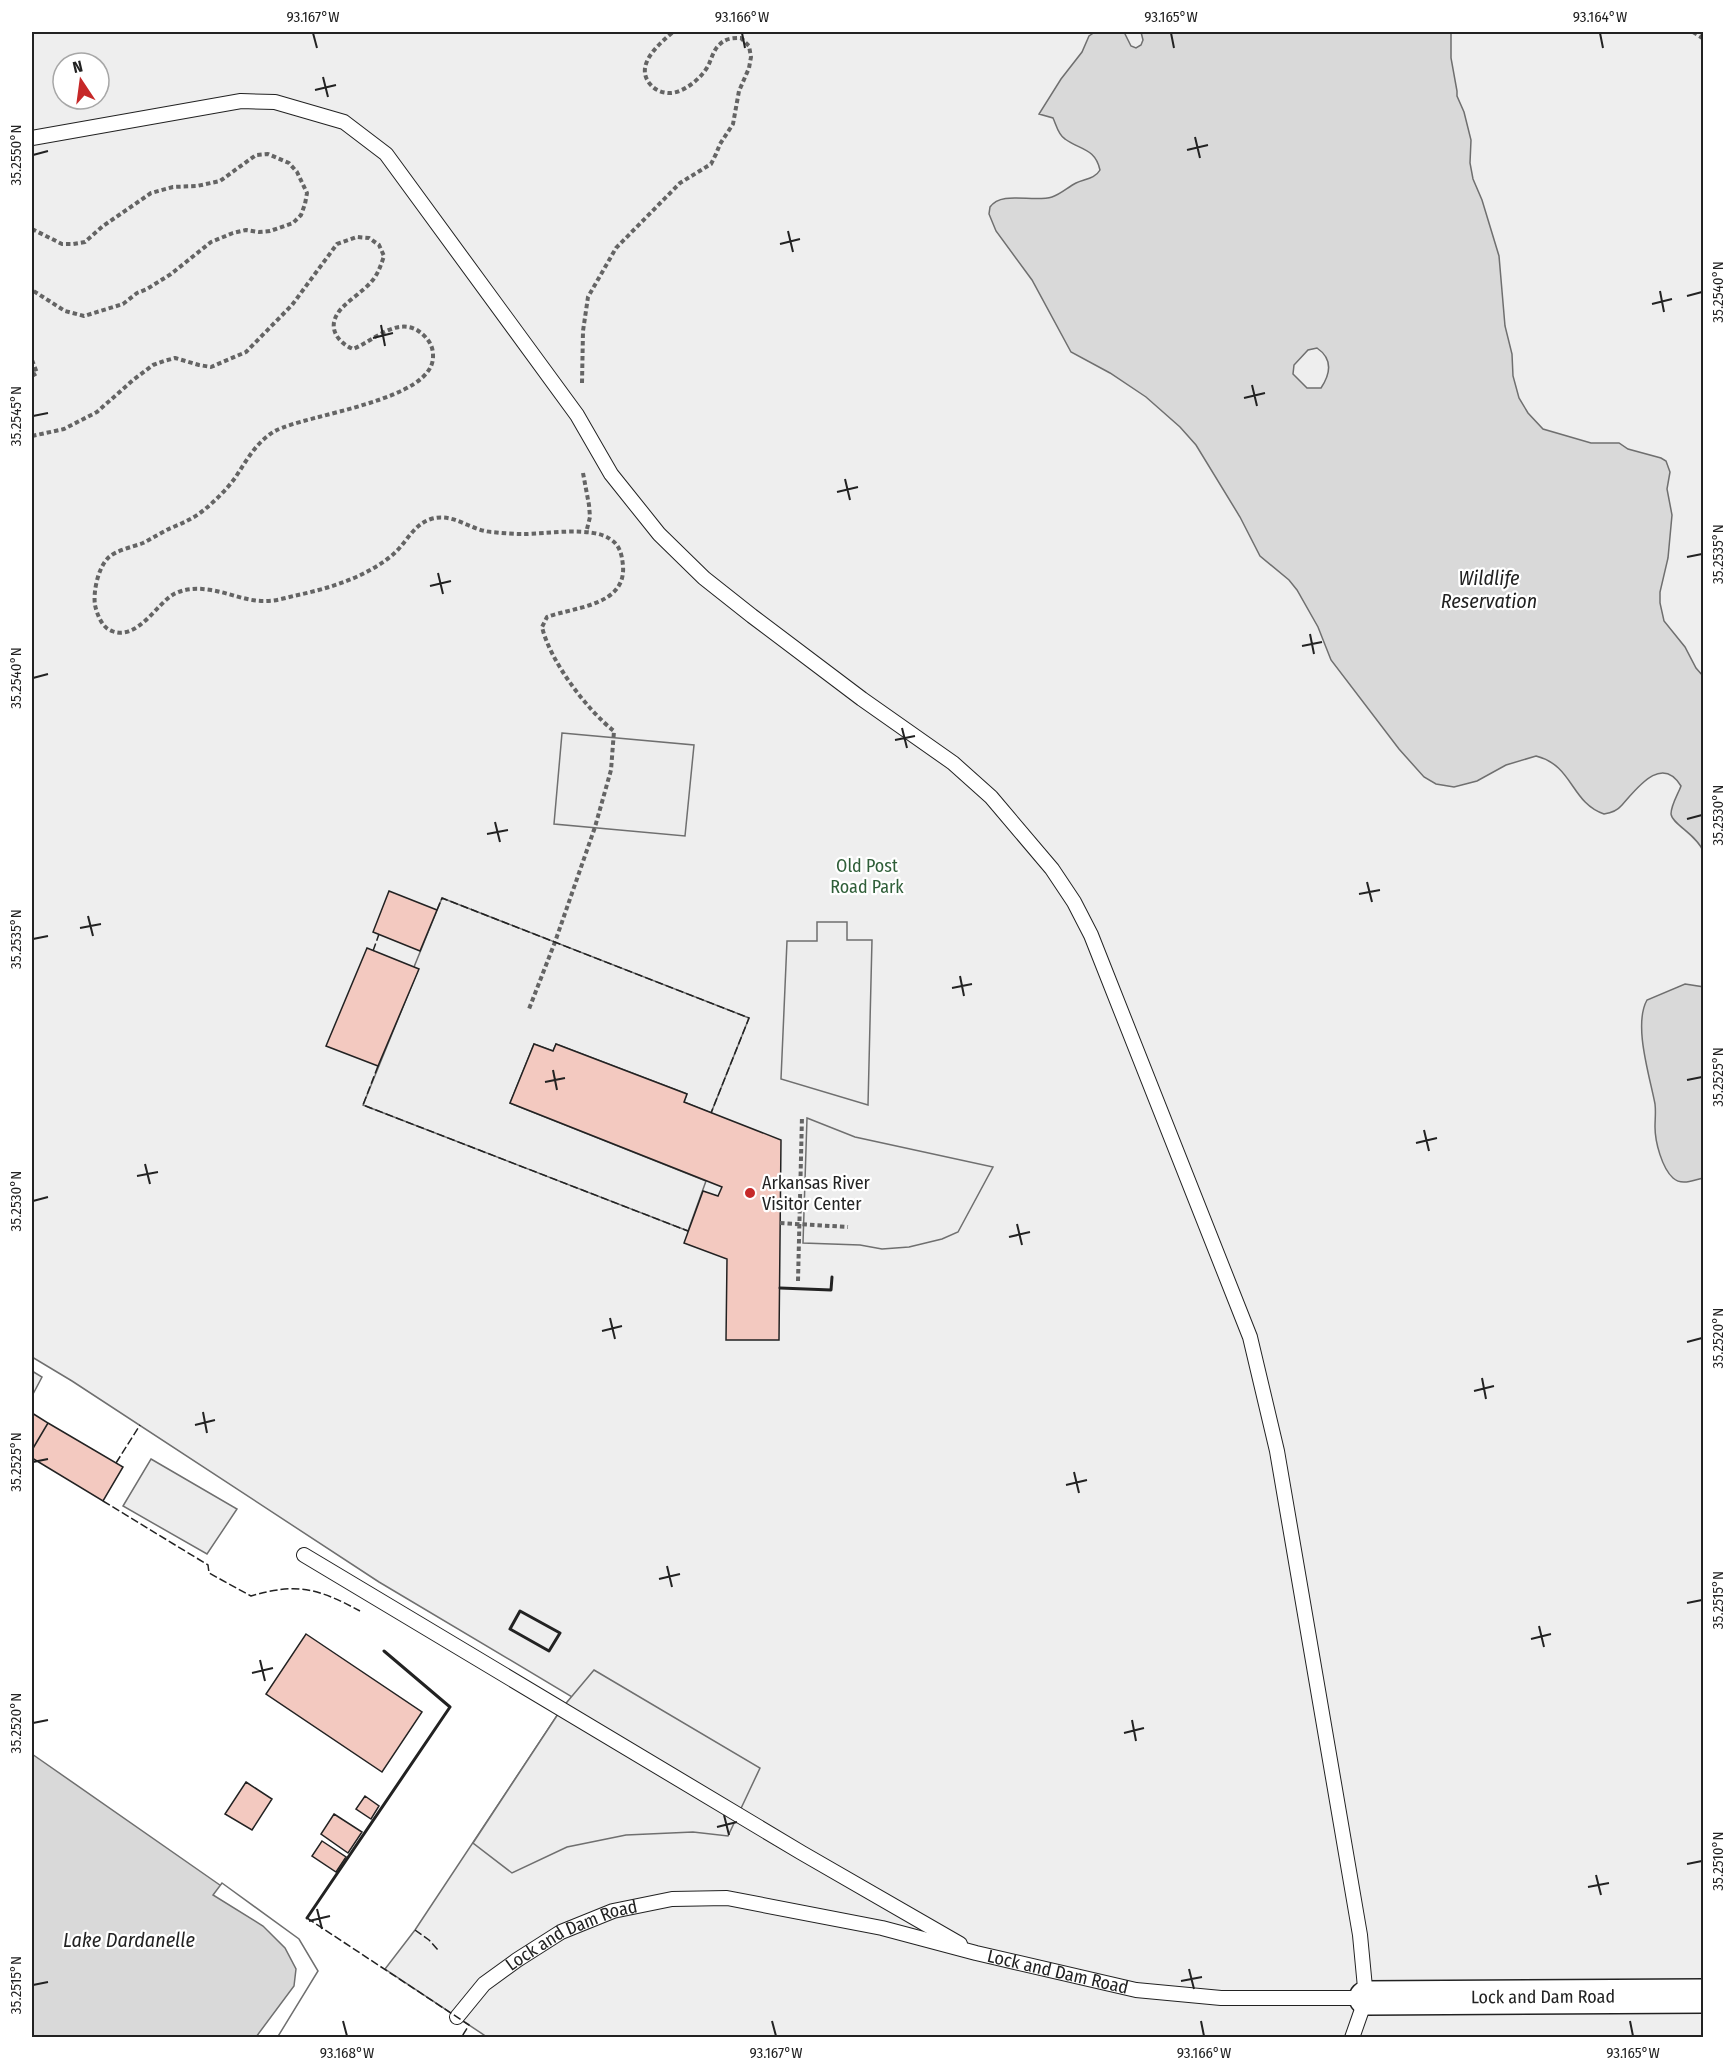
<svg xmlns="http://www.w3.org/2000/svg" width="1735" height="2069" font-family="'Fira Sans Condensed',sans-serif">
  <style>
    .green { fill: #eee; stroke: #6f6f6f; stroke-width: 1.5; fill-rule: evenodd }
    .parking { fill: #ededed; stroke: #6f6f6f; stroke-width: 1.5 }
    .water { fill: #d9d9d9; stroke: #6f6f6f; stroke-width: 1.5; fill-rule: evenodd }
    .pier { fill: #fff; stroke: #6f6f6f; stroke-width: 1.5 }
    .building { fill: #f3c9c0; stroke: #222; stroke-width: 1.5 }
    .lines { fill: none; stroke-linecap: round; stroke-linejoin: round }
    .lane-casing { stroke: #222; stroke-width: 16 }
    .secondary-casing { stroke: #222; stroke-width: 36 }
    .path { stroke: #646464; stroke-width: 4; stroke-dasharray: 4.5 3; stroke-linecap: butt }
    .lane { stroke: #fff; stroke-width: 14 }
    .secondary { stroke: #fff; stroke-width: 33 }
    .fence { stroke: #222; stroke-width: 1.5; stroke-dasharray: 8 3; stroke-linecap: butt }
    .wall { stroke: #222; stroke-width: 3 }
    .ticks { fill: none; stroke: #222; stroke-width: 2 }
    .poi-dot { fill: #c62828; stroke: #fff; stroke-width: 2 }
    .labels { text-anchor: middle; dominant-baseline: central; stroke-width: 4.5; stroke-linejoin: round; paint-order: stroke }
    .park-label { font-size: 18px; fill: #2f5e38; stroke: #fff }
    .poi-label { font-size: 18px; fill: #222; stroke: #fff; text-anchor: start }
    .street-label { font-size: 18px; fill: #222; stroke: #fff }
    .water-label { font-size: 20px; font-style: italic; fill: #222; stroke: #fff }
    .neatline { fill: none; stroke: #222; stroke-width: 2 }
    .ticks-label { font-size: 15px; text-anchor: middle; fill: #222 }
  </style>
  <rect width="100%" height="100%" fill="#fff"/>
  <path class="green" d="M32,32H1703V2037H487L385,1969L415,1930L562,1708L574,1698L379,1582L72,1381L32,1357ZM63,63H99V99H63Z"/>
  <path class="parking" d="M562,733L694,745L685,836L554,824Z
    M442,898L749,1018L711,1113L684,1102L687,1094L556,1044L553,1051L534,1044L510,1103L706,1181L688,1231L363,1105L418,970L414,967Z
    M817,922H847V940H872L868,1105L781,1079L787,941H817Z
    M807,1118L855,1137L993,1167L958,1232L942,1239L909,1247L882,1249L860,1245L803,1243Z
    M32,1371L42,1377L32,1396Z
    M151,1459L237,1509L207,1554L123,1506Z
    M594,1670L760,1768L728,1836L693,1832L626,1835L567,1847L512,1873L473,1843L562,1708Z"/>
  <path class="water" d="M1095,32H1124L1131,46L1136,48L1141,45L1143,40L1141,32H1451V58L1457,91V96L1464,112L1471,140L1470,163L1473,179L1482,200L1499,256L1505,326L1512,354L1513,376L1519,398L1528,413L1543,429L1591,443H1619L1628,449L1661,458L1666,461L1670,472L1667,489L1672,515L1668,558L1660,592V603L1664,621L1685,647L1696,668L1703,676V851C1697,835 1672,824 1671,814C1671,805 1678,794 1681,786C1661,753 1635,791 1621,806C1617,811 1610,813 1604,814C1571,803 1573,765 1536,756L1506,765L1477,781L1454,787L1436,784L1424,777L1399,749L1331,660L1318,627L1297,590L1289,580L1260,556L1240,517L1196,445L1180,427L1146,397L1110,373L1071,352L1032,280L996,231L989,214L990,207C1002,190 1033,203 1052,197C1061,194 1068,187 1076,183C1084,179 1095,179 1100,170C1095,148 1080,150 1065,139C1058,135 1056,124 1053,118L1039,114L1061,79L1082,52L1089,36ZM1317,348C1333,359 1331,373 1321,388H1307L1293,374L1294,365L1308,350Z
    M1685,984L1704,987L1703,1178C1693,1180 1682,1186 1673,1178C1662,1168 1655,1142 1655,1127C1655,1119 1656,1112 1655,1104C1650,1077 1633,1025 1647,1000Z
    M32,1754L227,1890L315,1972L274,2037H32Z"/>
  <path class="pier" d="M222,1883L299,1939L318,1971L277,2038L256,2037L294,1986L296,1969L285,1948L263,1926L213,1895Z"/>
  <path class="building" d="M389,891L437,910L420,951L373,932Z
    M367,948L419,969L378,1066L326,1046Z
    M534,1044L553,1051L556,1044L687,1094L684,1102L781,1140L779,1340H726L727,1259L684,1243L703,1191L718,1196L722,1187L510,1103Z
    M32,1413L48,1423L32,1450Z
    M48,1423L123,1467L103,1501L32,1458V1450Z
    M306,1634L422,1712L382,1772L266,1694Z
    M246,1782L272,1799L252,1830L225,1814Z
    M365,1796L379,1806L371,1819L356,1809Z
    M334,1814L362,1832L348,1853L321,1834Z
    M322,1841L346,1857L336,1872L312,1856Z"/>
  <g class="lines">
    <g class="lane-casing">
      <g id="lane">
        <path d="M32,138L241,101L275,102L344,122L386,154L577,415L611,474L659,534L704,578L752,616L862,699L953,763L991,797L1052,869L1074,902L1091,935L1250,1337L1277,1451L1360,1935L1366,1998L1352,2038"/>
        <path d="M304,1555L802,1853L960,1944"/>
        <path id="s1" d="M457,2017L484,1984L517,1960L561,1932L613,1911L672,1899L727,1898L882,1928L976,1953L1136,1990L1221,1998H1366"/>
      </g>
    </g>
    <g class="secondary-casing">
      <g id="secondary">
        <path id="s2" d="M1366,1998L1704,1996"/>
      </g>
    </g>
    <path class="path" d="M1693,32L1704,39
      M32,229L62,244H73L85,242L103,226L151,193L173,187L197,186L220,181L256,155L268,154L289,163L297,172L307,193L305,204L301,215L293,223L270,231L259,232L246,230L233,233L211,242L171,274L147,289L137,293L123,304L84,316L65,311L32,290
      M32,360L37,373L32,376
      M582,383L583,331L588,297L616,248L680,183L711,164L716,154L720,144L733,124L739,91L749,68L751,57L749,46L741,38C734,38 726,38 720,44C714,49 712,57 709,64C703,77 684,93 670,93C662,93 655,90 650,84C634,65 659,44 673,32
      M32,436L64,429L97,412L133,380L153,365L164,361L175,358L199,365L211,367L246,352L292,305L337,244L357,237L369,238L379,245L384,256C381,265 378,274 372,281C364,291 343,304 338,313C327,329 339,343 353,349C373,341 395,318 417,330C426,336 433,344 433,355C436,401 306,414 275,431C256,442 247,460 235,478C227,489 215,501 204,510C194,518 183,523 171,528C162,532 153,538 143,543C133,547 116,550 108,558C98,568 93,592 95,605C97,614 102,628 112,631C138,641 157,603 174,594C186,588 198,588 211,590C230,593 248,602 267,601C277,601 288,597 298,595C330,588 363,578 390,557C406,545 412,525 431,519C453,512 471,531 492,532C502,533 513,534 523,534C546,534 592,526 610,539C620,545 622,555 623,566C626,606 574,607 547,617L542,627C550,661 587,710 614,731L611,770L595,827L555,942L529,1009
      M583,473L589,505L590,517L586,533
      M780,1223L848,1227
      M798,1281L802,1116"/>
    <use href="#lane" class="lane"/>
    <use href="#secondary" class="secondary"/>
    <path class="fence" d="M437,910L442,898L749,1018L711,1113
      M373,951L379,934
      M378,1066L363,1105L688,1231
      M116,1463L140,1425
      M103,1501L208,1565L209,1573L251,1596C298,1582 319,1589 360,1611
      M307,1918L469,2025L461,2038
      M415,1930L429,1940L438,1950"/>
    <path class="wall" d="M780,1288L831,1290L832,1277
      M520,1611L560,1633L549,1651L510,1629Z
      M307,1918L450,1707L384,1651"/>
  </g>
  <path class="ticks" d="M313,33L317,48M742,33L745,48M1171,33L1174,48M1600,33L1603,48M323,77L328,97M315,90L336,85M1195,137L1200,158M1187,150L1208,145M33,155L48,151M788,231L793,252M780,244L800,239M1660,291L1664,312M1687,296L1702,292M1652,304L1672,299M381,325L385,346M373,338L393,333M1252,385L1257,406M1244,398L1265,393M33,416L48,413M845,479L850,500M837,492L858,487M1687,557L1702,554M438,573L443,594M430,586L451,581M1310,634L1314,654M1302,646L1322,642M33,678L48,674M902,728L907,748M895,740L915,736M1687,819L1702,815M495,822L500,842M487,834L508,830M1367,882L1372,902M1359,894L1380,890M88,916L93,936M80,928L101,924M33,939L48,936M960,976L964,996M952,988L972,984M553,1070L557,1090M1687,1080L1702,1077M545,1082L565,1078M1424,1130L1429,1151M1416,1143L1437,1138M145,1164L150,1184M137,1176L158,1172M33,1201L48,1197M1017,1224L1022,1245M1009,1237L1030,1232M610,1318L615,1339M602,1331L622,1326M1687,1342L1702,1338M1482,1378L1486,1399M1474,1391L1494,1386M203,1412L207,1433M195,1425L215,1420M33,1462L48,1459M1074,1472L1079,1493M1066,1485L1087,1480M667,1566L672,1587M659,1579L680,1574M1687,1603L1702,1600M1539,1626L1544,1647M1531,1639L1551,1634M260,1660L265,1681M252,1673L273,1668M1132,1720L1136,1741M33,1723L48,1720M1124,1733L1144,1728M724,1815L729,1835M717,1827L737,1822M1687,1864L1702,1861M1596,1875L1601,1895M1588,1887L1609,1883M317,1909L322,1929M309,1921L330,1916M1189,1969L1194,1989M1181,1981L1202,1977M33,1985L48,1982M343,2021L347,2036M772,2021L776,2036M1201,2021L1204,2036M1630,2021L1633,2036"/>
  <circle class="poi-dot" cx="750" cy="1193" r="6"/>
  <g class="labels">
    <g class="park-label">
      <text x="867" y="866">Old Post<tspan x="867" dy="21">Road Park</tspan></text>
    </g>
    <g class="poi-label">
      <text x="762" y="1183">Arkansas River<tspan x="762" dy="21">Visitor Center</tspan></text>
    </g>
    <g class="street-label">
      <text stroke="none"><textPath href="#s1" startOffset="144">Lock and Dam Road</textPath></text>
      <text stroke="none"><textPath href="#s1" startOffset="646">Lock and Dam Road</textPath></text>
      <text stroke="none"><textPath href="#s2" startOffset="177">Lock and Dam Road</textPath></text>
    </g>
    <g class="water-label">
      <text x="1489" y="578">Wildlife<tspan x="1489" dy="23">Reservation</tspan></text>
      <text x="129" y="1940">Lake Dardanelle</text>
    </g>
  </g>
  <rect width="1735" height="2069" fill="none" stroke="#ffffff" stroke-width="66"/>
  <g transform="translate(81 81) rotate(347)"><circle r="28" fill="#ffffff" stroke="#a7a7a7" stroke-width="1.5"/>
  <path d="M0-4.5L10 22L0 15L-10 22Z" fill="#c62828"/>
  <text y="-9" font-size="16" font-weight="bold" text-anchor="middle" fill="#222222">N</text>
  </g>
  <rect x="33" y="33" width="1669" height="2003" class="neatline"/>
  <g class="ticks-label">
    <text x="313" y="22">93.167°W</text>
    <text x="742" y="22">93.166°W</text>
    <text x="1171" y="22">93.165°W</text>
    <text x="1600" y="22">93.164°W</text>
    <text transform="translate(16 155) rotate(-90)" y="5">35.2550°N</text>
    <text transform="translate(1718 292) rotate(-90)" y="5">35.2540°N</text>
    <text transform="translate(16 416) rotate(-90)" y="5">35.2545°N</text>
    <text transform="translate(1718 554) rotate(-90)" y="5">35.2535°N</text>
    <text transform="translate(16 678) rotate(-90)" y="5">35.2540°N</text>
    <text transform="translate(1718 815) rotate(-90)" y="5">35.2530°N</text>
    <text transform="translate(16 939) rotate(-90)" y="5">35.2535°N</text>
    <text transform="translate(1718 1077) rotate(-90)" y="5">35.2525°N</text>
    <text transform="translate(16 1201) rotate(-90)" y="5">35.2530°N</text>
    <text transform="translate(1718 1338) rotate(-90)" y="5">35.2520°N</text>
    <text transform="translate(16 1462) rotate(-90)" y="5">35.2525°N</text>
    <text transform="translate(1718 1600) rotate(-90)" y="5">35.2515°N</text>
    <text transform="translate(16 1723) rotate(-90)" y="5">35.2520°N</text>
    <text transform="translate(1718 1861) rotate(-90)" y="5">35.2510°N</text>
    <text transform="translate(16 1985) rotate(-90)" y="5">35.2515°N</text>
    <text x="347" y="2058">93.168°W</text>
    <text x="776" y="2058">93.167°W</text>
    <text x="1204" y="2058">93.166°W</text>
    <text x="1633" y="2058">93.165°W</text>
  </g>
</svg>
